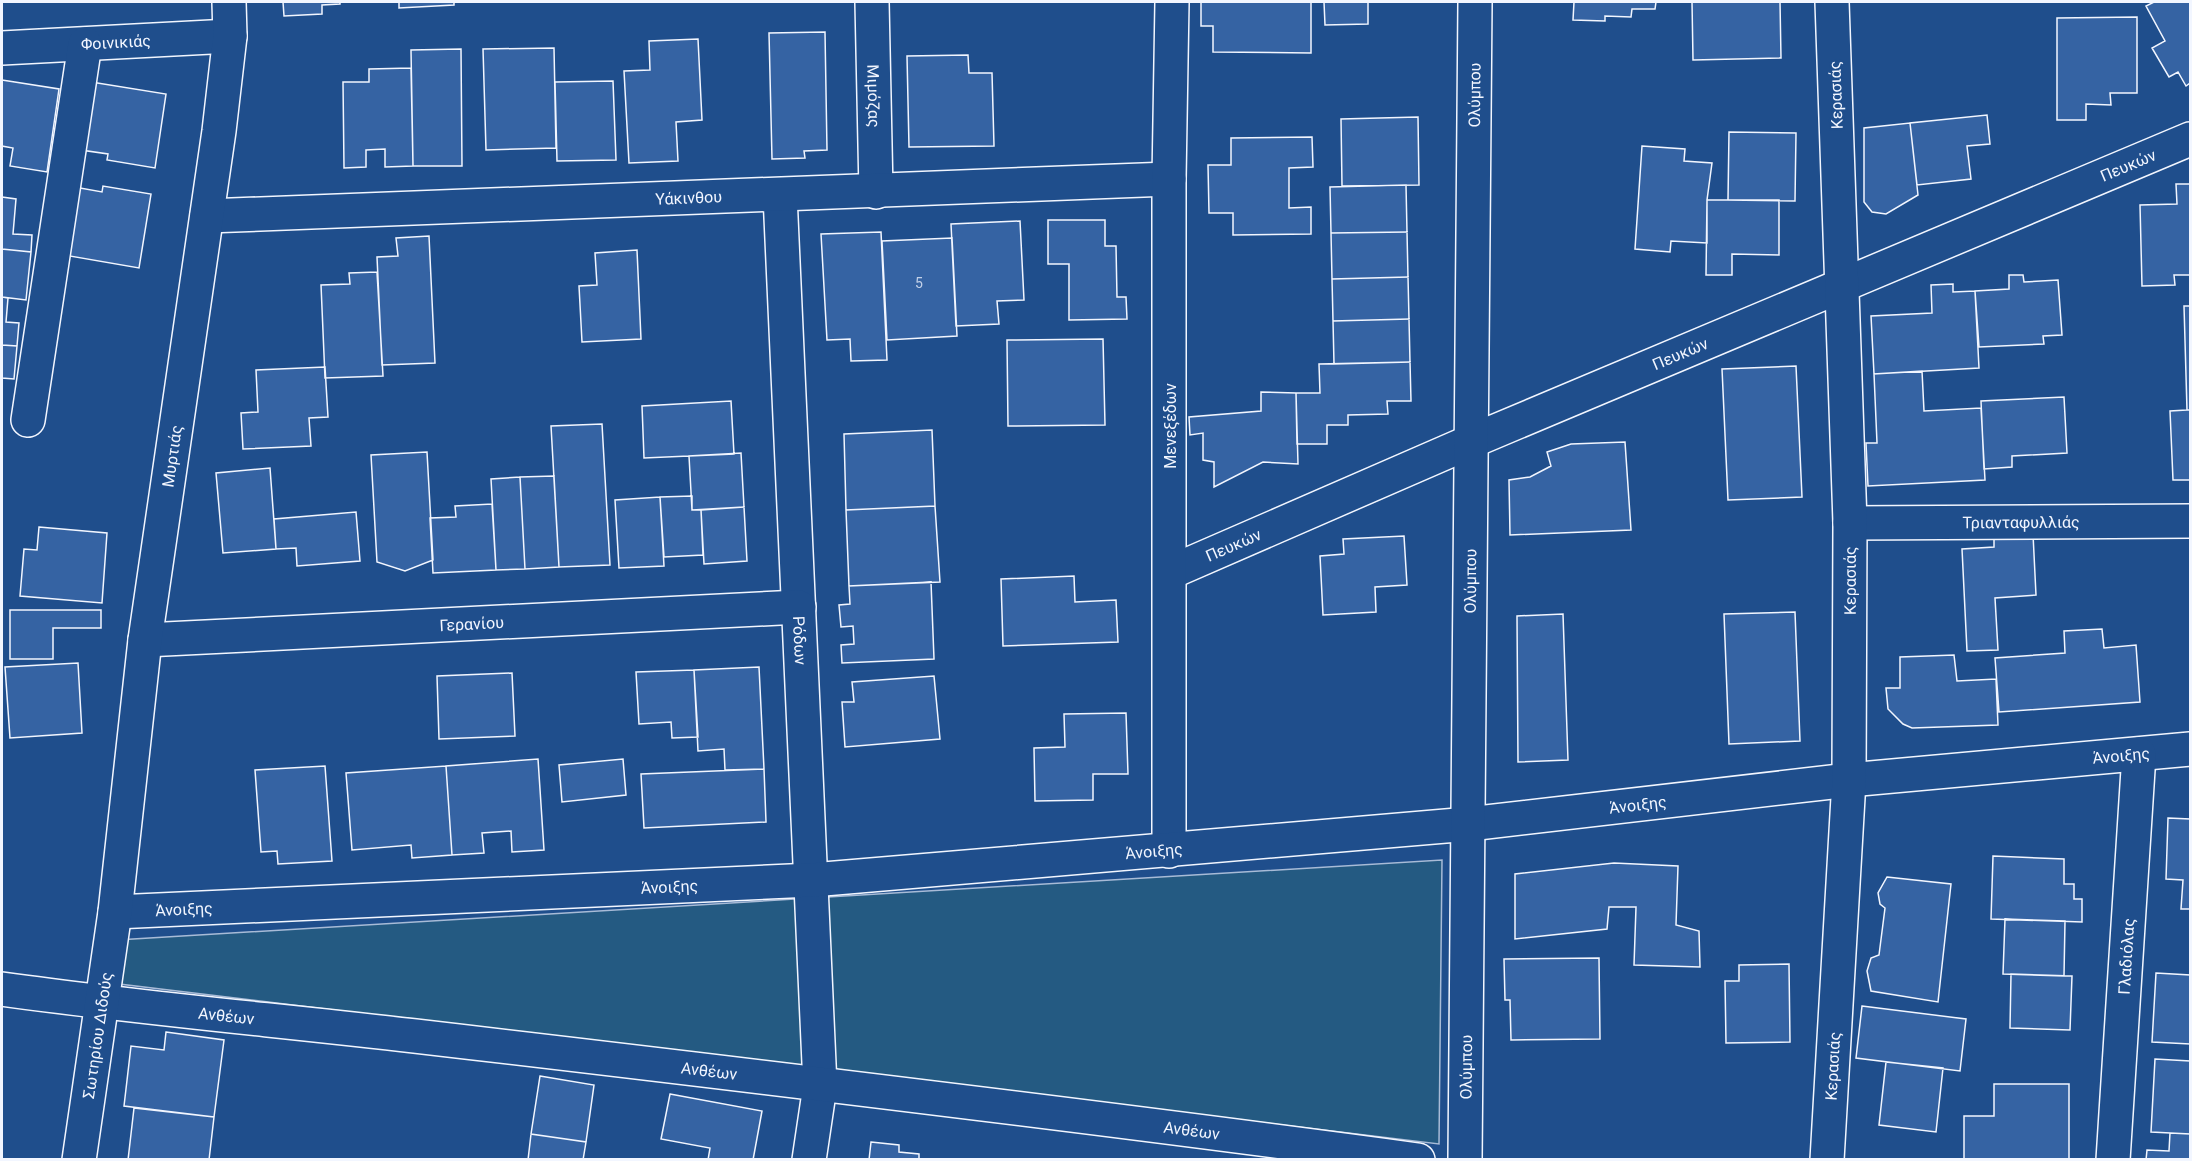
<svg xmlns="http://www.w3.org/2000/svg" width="2192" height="1161" font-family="Roboto,sans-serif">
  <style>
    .green { fill: #245a82; stroke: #a8bbd7; stroke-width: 1.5 }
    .building { fill: #3563a3; stroke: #f2f6ff; stroke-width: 1.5 }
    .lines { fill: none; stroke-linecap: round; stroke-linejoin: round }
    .minor-casing { stroke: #f2f6ff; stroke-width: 36 }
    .tertiary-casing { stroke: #f2f6ff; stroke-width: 36 }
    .minor { stroke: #1f4e8c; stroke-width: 33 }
    .tertiary { stroke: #1f4e8c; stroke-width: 33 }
    .labels { text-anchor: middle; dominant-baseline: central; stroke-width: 4.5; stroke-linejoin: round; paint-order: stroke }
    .number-label { font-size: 14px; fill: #c3d1e8 }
    .street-label { font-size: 16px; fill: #f2f6ff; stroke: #1f4e8c }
  </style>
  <rect width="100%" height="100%" fill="#1f4e8c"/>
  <path class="green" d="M1442,860L1439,1144L111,983L117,940Z"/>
  <path class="building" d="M283,2H340V4L322,5V14L284,16Z
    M399,2H454V5L399,8Z
    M1201,2H1311V53L1213,52V26H1201Z
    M1324,2H1368V24L1325,25Z
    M1574,2H1656L1655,9H1632L1631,17L1605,16V21L1573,20Z
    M1692,2H1780L1781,58L1693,60Z
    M2154,2H2190V83L2186,86L2178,72L2169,77L2152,48L2165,41L2146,6Z
    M2137,17V93H2110L2111,105L2086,104V120H2057V18Z
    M825,32L827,150L804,151L805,158L772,159L769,33Z
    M698,39L702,120L676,122L678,161L629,163L624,71L650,70L649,41Z
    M554,48L556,148L486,150L483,49Z
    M461,49L462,166H413L411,50Z
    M968,55L969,73H992L994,146L909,147L907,56Z
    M411,68L413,166L385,167V149L366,150V167L344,168L343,82H369V69Z
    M2,80L59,89L47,172L10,166L13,148L2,146Z
    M85,81L166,94L155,168L107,160L108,154L74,149Z
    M613,81L616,160L557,161L555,82Z
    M1987,115L1990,144L1967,146L1971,179L1917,185L1910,123Z
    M1418,117L1419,185L1342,186L1341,119Z
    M1910,123L1918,195L1886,214L1872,212L1864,202V128Z
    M1729,132L1796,133L1795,201L1728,200Z
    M1312,137L1313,167L1289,168V208L1311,207V234L1233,235V213H1209L1208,165H1231V138Z
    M1642,146L1685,149L1684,161L1712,163L1707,200V243L1671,241L1670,252L1635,249Z
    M2176,184H2190V275H2174L2175,285L2142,286L2140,205L2177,204Z
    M1406,185L1407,232L1331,233L1330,187Z
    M69,186L102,192L103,186L151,194L139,268L58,254Z
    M2,197L16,199L13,234L32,235L31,252L2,249Z
    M1707,200H1779V255L1732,254V275H1706Z
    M1048,220H1105V246H1116L1117,297H1126L1127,319L1069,320V264H1048Z
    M1020,221L1024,300L997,301L999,324L956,326L951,224Z
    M881,232L887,360L851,361L850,339L827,340L821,234Z
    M1407,232L1408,277L1332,279L1331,233Z
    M429,236L435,363L382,365L377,257L398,256L396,238Z
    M952,238L957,336L887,340L882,241Z
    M2,249L31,252L26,300L2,297Z
    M637,250L641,339L582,342L579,286L597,285L595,253Z
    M377,272L383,376L325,378L321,285L350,284L349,273Z
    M2009,275H2023L2024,282L2058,280L2062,335L2043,336L2044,344L1979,347L1975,291L2009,289Z
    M1408,277L1409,319L1333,321L1332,279Z
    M1953,284V292L1975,291L1979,368L1874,374L1871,316L1932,313L1931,285Z
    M2,297L8,298L6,322L19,323L17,346L2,345Z
    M2184,306H2190V410H2187Z
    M1409,319L1410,362L1334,364L1333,321Z
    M1103,339L1105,425L1008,426L1007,340Z
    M2,345L17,346L14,379L2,378Z
    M1410,362L1411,401H1387L1388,414L1348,415V425H1327V444H1297L1296,393H1320L1319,364Z
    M1796,366L1802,497L1728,500L1722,369Z
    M325,367L328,417L309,418L311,446L243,449L241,413L258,412L256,370Z
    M1922,371L1924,411L1981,408L1985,480L1868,486L1866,443H1877L1874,374Z
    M1261,392L1296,393L1298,464L1263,462L1214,487V462L1203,460V433L1190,435L1189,417L1261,411Z
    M2064,397L2067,453L2012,456V467L1984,469L1981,401Z
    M731,401L734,454L644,458L642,406Z
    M2187,410H2190V480H2173L2170,411Z
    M602,424L610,565L559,567L551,426Z
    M932,430L935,506L846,510L844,434Z
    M1625,442L1631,530L1510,535L1509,480L1530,477L1551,466L1547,452L1571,444Z
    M427,452L433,560L405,571L377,562L371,455Z
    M741,453L744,507L692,510L689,456Z
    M270,468L276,549L223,553L216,473Z
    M554,476L559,567L525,569L520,477Z
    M520,477L525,569L496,570L491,479Z
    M692,496V510H701L703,555L664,557L660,497Z
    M660,497L664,566L619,568L615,500Z
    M492,504L496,570L433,573L430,518L456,517L455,506Z
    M935,506L940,582L849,586L846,510Z
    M744,507L747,561L704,564L701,510Z
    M356,512L360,561L297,566L296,548L276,549L274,519Z
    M39,527L107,533L102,603L20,596L24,549L37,550Z
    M2033,534L2036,595L1995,598L1998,650L1967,651L1962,549L1994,547V536Z
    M1404,536L1407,585L1375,587L1376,612L1323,615L1320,556L1344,554L1343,539Z
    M1074,576L1075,602L1116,600L1118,642L1003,646L1001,579Z
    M931,582L934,659L842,663L841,645L854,644L853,626L841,627L839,605L850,604L849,586Z
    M10,610H101V628H53V659H10Z
    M1795,612L1800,741L1729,744L1724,614Z
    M1563,614L1568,760L1518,762L1517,616Z
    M2102,629L2104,648L2136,645L2140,702L1999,712L1995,658L2065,653L2064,631Z
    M1954,655L1957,681L1996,679L1998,725L1912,728L1903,724L1888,709L1886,688H1900V657Z
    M78,663L82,733L10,738L5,667Z
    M759,667L764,769L725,770L724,749L698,751L694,670Z
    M694,670L698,737L672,738L671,722L639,724L636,672Z
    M512,673L515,736L439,739L437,676Z
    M934,676L940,739L845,747L842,702H854L852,682Z
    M1126,713L1128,774H1093V800L1035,801L1034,748L1065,747L1064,714Z
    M538,759L544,850L512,852L511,831L482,833L484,853L452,855L446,766Z
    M623,759L626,795L562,802L559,765Z
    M325,766L332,861L278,864L277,851L261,852L255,770Z
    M446,766L452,855L412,858L411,845L352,850L346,773Z
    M764,769L766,822L644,828L641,774Z
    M2168,818L2190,819V909H2181L2183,880L2166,879Z
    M1993,856L2064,859V884H2074V899H2082V922L1991,919Z
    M1614,863L1678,866L1676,925L1699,931L1700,967L1634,965L1636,907H1609L1607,929L1515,939V874Z
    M1887,877L1951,884L1938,1002L1871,991L1867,971L1871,958L1879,955L1885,908L1880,904L1878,893Z
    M2005,919L2065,921L2064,976L2003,974Z
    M1599,958L1600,1039L1511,1040L1510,1000H1505L1504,959Z
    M1789,964L1790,1042L1726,1043L1725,981H1739V965Z
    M2156,973L2190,975V1044L2152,1042Z
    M2011,974L2072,976L2070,1030L2010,1028Z
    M1862,1006L1966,1019L1960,1071L1856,1058Z
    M166,1032L224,1040L214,1117L124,1106L131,1046L164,1050Z
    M2155,1059L2190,1061V1134L2151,1132Z
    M1886,1062L1943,1068L1936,1132L1879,1125Z
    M540,1076L594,1085L586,1142L531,1134Z
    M1994,1084H2069V1160H1964V1116H1994Z
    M670,1094L762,1111L753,1160H708L710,1148L661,1139Z
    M134,1108L214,1117L209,1160H128Z
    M2170,1133L2190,1134V1160H2146L2147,1150L2169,1151Z
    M531,1134L586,1142L583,1160H528Z
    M871,1142L899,1145V1152L919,1154V1160H869Z"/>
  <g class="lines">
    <g class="minor-casing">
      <g id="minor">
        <path id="s1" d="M872,2L876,192"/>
        <path id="s2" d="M2,48L230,36"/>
        <path id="s3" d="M780,195L820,1086L809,1160"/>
        <path id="s4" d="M207,216L1169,179"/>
        <path d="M28,420L85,44"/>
        <path id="s5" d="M1850,523L2190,521"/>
        <path id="s6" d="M1171,572L1472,441L2190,139"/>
        <path id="s7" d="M145,640L799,607"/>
        <path d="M1169,851V179L1172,2"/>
        <path id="s8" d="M115,912L812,880L1469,824L1849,780L2190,749"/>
        <path id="s9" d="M2,989C139,1008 277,1020 415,1036C749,1075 1084,1115 1418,1160"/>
        <path id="s10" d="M79,1160L115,912L145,640L219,131L230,36L229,2"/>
        <path id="s11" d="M1827,1160L1849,780L1850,523L1832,2"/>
        <path id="s12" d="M2113,1160L2139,754"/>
      </g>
    </g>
    <g class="tertiary-casing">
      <g id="tertiary">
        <path id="s13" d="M1465,1160L1475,2"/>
      </g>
    </g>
    <use href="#minor" class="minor"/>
    <use href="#tertiary" class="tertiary"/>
  </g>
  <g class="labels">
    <g class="number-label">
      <text x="919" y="283">5</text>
    </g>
    <g class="street-label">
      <text stroke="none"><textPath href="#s2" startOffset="114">Φοινικιάς</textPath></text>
      <text stroke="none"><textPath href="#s13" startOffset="1065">Ολύμπου</textPath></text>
      <text transform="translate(1836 95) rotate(-92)">Κερασιάς</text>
      <text stroke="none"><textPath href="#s1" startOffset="94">Μιμόζας</textPath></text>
      <text stroke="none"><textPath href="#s6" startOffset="1040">Πευκών</textPath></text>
      <text stroke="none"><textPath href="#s4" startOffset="482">Υάκινθου</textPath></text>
      <text stroke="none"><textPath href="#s6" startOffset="554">Πευκών</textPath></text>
      <text transform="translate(1170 426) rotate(-90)">Μενεξέδων</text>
      <text stroke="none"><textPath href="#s10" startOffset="710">Μυρτιάς</textPath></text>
      <text stroke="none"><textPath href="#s5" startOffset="171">Τριανταφυλλιάς</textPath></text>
      <text stroke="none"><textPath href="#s6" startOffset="68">Πευκών</textPath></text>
      <text stroke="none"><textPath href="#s13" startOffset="579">Ολύμπου</textPath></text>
      <text stroke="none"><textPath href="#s11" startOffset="580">Κερασιάς</textPath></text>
      <text stroke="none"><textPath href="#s7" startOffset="327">Γερανίου</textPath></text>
      <text stroke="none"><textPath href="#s3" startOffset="446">Ρόδων</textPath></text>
      <text stroke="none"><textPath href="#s8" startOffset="2013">Άνοιξης</textPath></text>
      <text stroke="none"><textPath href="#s8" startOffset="1527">Άνοιξης</textPath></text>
      <text stroke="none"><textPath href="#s8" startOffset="1041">Άνοιξης</textPath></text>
      <text stroke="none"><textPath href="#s8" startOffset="555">Άνοιξης</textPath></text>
      <text stroke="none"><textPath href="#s8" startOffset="69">Άνοιξης</textPath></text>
      <text stroke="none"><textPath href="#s12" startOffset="204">Γλαδιόλας</textPath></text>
      <text stroke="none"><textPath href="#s9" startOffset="226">Ανθέων</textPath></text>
      <text stroke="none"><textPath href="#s10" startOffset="126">Σωτηρίου Διδούς</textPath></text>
      <text stroke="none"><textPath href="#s13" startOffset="93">Ολύμπου</textPath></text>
      <text stroke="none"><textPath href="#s11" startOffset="94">Κερασιάς</textPath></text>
      <text stroke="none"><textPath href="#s9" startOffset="712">Ανθέων</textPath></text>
      <text stroke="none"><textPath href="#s9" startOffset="1198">Ανθέων</textPath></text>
    </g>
  </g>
  <rect width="2192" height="1161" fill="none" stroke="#f2f6ff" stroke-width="6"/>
</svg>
